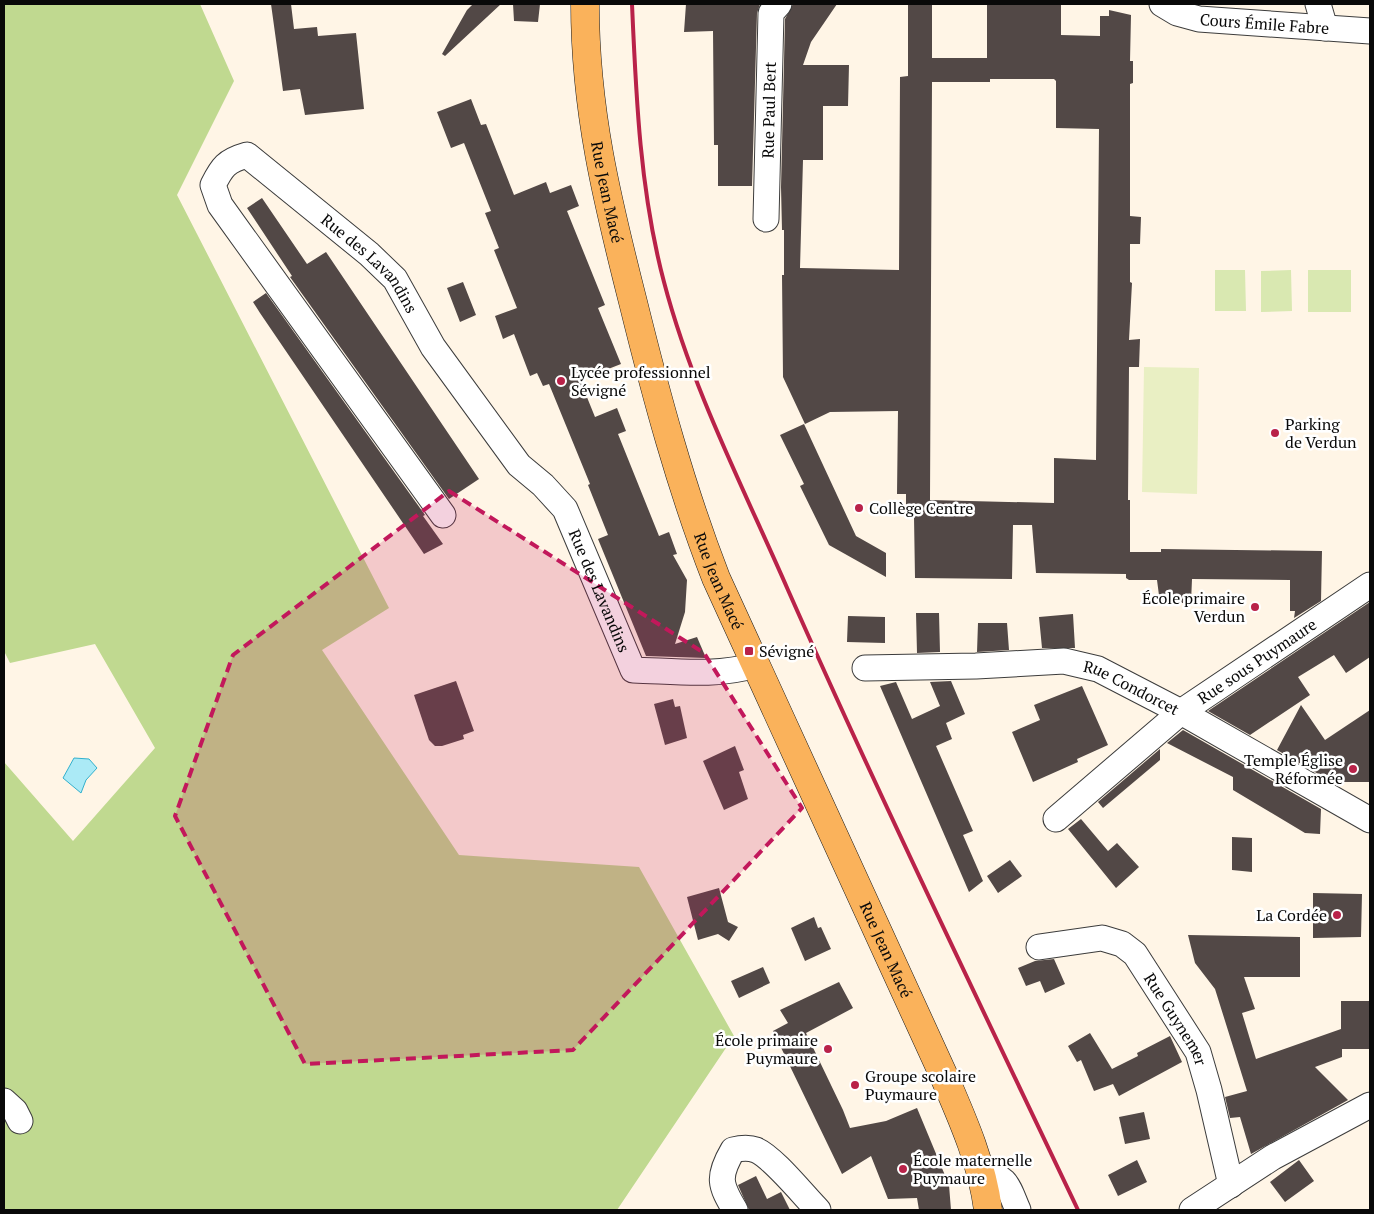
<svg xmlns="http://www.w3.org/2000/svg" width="1374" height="1214" font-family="'PT Serif',serif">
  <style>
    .green { fill: #d9e8b1 }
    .forest { fill: #c0d990 }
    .pitch { fill: #e9efc3 }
    .water { fill: #abeaf6; stroke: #32b0cd }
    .building { fill: #524846; fill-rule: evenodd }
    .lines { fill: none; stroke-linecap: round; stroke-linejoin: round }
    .minor-casing { stroke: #3c3c3c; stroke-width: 27 }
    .major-casing { stroke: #1a1a1a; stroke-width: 29 }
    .minor { stroke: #fff; stroke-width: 25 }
    .major { stroke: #fab25b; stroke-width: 28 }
    .rail { stroke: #b92249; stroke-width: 4 }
    .marked { fill: #c2185b; fill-opacity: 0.2; stroke: #c2185b; stroke-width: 4; stroke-dasharray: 10 6; stroke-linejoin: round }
    .poi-dot { fill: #b92249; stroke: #fff; stroke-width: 2 }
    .labels { text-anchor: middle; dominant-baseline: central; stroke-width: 5; stroke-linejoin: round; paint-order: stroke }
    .street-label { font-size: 16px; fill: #090909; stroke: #fff }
    .poi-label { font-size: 16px; fill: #090909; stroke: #fff; text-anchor: start }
  </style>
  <rect width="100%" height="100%" fill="#fff5e6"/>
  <path class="green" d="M1215,270H1245L1246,311H1215Z
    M1291,270L1292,311L1261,312V271Z
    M1308,270H1351V312H1308Z"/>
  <path class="forest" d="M4,4H200L234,81L177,195L389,608L322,650L459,855L639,867L734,1036L617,1210H4V762L73,841L155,748L95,644L10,663L4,651Z"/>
  <path class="pitch" d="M1144,367L1199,368L1197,494L1142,492Z"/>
  <path class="water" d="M74,758L89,759L97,768L86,780L81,793L63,778Z"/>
  <path class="building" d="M271,4H291L294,29L317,27L318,36L356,33L364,109L305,115L300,89L283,91Z
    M473,4H501L445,56L442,54L467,10Z
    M513,4H540L538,22L514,21Z
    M686,4H760L757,13L752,186H718V145H714L713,31L684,32Z
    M793,4H837L811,42L803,65H849L848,106H823V160H803L800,268L899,270L900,77L908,76V4H932V58H987V4H1061V35L1100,36V16H1109V10L1131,15L1130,61H1133V83L1130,84V216L1141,217L1140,244H1130V282L1132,283L1129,340L1140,339L1139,367H1129L1128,500H1130V552H1161V549L1322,551L1321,601L1294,618L1295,611H1290V580L1192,579L1191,603H1160L1157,580H1129L1126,578V574L1036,573L1032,525H1013L1012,579L915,578L914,517H906V494H897L898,411L830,412L805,424L783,377L782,275H784V230H782L781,187L785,19ZM990,79H1054L1056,81V128L1099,129L1096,460L1054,458V503L930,500L932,82H990Z
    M471,99L481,125L486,124L514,195L546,182L550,193L571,185L579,206L567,211L605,305L598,308L621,364L580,380L595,417L617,408L626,431L618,434L659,536L669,532L677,554L673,555L687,580L685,612L675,644L697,637L706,658L646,656L598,539L608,535L588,485L590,484L549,384L543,386L537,373L530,376L514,334L503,339L495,316L517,308L494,250L499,248L485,213L491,211L464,143L451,148L437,112Z
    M262,198L307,264L326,252L479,479L449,499L290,277L292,276L247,208Z
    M463,282L476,315L460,322L447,288Z
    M266,293L425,515L423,516L443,544L424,554L260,313L253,302Z
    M804,424L856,536L886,553V577L829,545L800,486L804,484L780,435Z
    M1370,602V657L1346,673L1334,655L1298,677L1310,695L1250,735L1208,711Z
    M916,613H939L940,652L917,653Z
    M1073,614L1075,648H1042L1039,617Z
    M848,616L885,617V643L847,642Z
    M978,623H1007L1009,650L977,652Z
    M456,681L474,731L463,735L464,739L442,746H435L429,740L414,695Z
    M951,681L965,714L946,723L952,739L936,746L973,831L963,835L983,881L969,892L880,686L896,682L912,719L940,706L930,682Z
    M1082,686L1108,745L1077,759L1078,762L1033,782L1012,732L1040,720L1034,705Z
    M673,699L675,707L680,706L687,738L665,745L654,704Z
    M1301,705L1325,740L1370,710V782H1332L1277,750Z
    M1183,730L1321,809L1320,834L1305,833L1233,790V777L1167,743Z
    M735,746L744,770L739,772L748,799L724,810L703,761Z
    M1160,749V760L1103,808L1098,802Z
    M1081,819L1108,851L1117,843L1139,867L1116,888L1068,829Z
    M1232,837L1252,838V872L1232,870Z
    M1010,860L1022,876L998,893L987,876Z
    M719,888L728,922L738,927L729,941L718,934L698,940L687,897Z
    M1313,893L1362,894L1361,937L1313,938Z
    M814,917L818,928L821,927L831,949L805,961L791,928Z
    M1188,935L1300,937V977H1244L1255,1009L1242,1013L1256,1059L1341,1029V1001H1370V1049H1342V1057L1315,1067L1348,1100L1251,1154L1240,1117L1230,1118L1225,1097L1247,1091L1215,989L1195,963Z
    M1054,959L1065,984L1045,993L1040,981L1026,986L1018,968L1035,961Z
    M763,967L770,983L739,998L731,981Z
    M839,982L853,1008L806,1033L843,1110L850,1128L886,1121L917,1108L949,1185L951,1210H919L917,1198L888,1199L871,1156L842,1174L773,1031L788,1023L780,1010Z
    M1090,1033L1112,1069L1138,1056L1137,1053L1170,1036L1182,1062L1119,1096L1113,1084L1094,1091L1081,1060L1077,1062L1068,1046Z
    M1144,1112L1150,1139L1125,1144L1119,1117Z
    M1137,1160L1147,1182L1118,1196L1108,1175Z
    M1299,1160L1314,1181L1285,1202L1270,1182Z
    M756,1176L767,1199L781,1192L790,1210H749L738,1185Z"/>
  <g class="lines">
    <g class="minor-casing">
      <g id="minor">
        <path id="s1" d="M1162,4L1177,13L1199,19L1370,31"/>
        <path d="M1318,4L1325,28"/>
        <path id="s2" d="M766,219L771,13L779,4"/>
        <path id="s3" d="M443,515L220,205L213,185C222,167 226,161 247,155L369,254L395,279L433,347L519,465L543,485L565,509L633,670C673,671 717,677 755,665"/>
        <path id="s4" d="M865,668L976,666L1064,661L1098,669L1181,712L1370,820"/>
        <path id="s5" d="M1056,819L1181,712L1370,585"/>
        <path id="s6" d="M1039,947L1102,938L1122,944L1135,954L1198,1052L1209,1090L1231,1185"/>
        <path d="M4,1101L15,1111L20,1121"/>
        <path d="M981,1172C1008,1176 1008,1187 1018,1210"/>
        <path d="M735,1210C720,1185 717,1177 733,1150C741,1148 748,1147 756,1150C773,1157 804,1196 818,1210"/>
        <path d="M1192,1210L1273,1157L1370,1105"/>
      </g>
    </g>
    <g class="major-casing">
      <g id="major">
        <path id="s7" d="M585,4C585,110 607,200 633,302C656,395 681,488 716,578L943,1074C962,1118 982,1162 988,1210"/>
      </g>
    </g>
    <use href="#minor" class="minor"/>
    <use href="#major" class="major"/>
    <path class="rail" d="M632,4C636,96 640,192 664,282C692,389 744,489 788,590C880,798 980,1004 1078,1210"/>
  </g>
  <path class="marked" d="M449,491L704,653L802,808L573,1050L305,1064L175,816L233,655Z"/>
  <g class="poi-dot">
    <circle cx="561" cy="381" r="5"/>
    <circle cx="1275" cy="433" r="5"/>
    <circle cx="859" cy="508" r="5"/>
    <circle cx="1255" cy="607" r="5"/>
    <rect x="744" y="646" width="10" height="10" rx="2.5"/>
    <circle cx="1353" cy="769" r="5"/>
    <circle cx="1337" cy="915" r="5"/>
    <circle cx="828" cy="1049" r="5"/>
    <circle cx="855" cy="1085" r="5"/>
    <circle cx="903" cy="1169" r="5"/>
  </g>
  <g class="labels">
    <g class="street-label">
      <text stroke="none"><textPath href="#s1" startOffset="106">Cours Émile Fabre</textPath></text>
      <text stroke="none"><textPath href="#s2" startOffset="109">Rue Paul Bert</textPath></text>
      <text stroke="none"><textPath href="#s7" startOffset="190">Rue Jean Macé</textPath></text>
      <text stroke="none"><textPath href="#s3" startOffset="615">Rue des Lavandins</textPath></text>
      <text stroke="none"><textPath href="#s7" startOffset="595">Rue Jean Macé</textPath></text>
      <text stroke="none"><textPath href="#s3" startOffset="1020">Rue des Lavandins</textPath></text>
      <text stroke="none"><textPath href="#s5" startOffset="256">Rue sous Puymaure</textPath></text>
      <text stroke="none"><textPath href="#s4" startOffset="272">Rue Condorcet</textPath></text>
      <text stroke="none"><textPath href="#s7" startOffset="1000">Rue Jean Macé</textPath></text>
      <text stroke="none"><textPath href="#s6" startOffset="178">Rue Guynemer</textPath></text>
    </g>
    <g class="poi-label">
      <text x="571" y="372">Lycée professionnel<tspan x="571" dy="18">Sévigné</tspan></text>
      <text x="1285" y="424">Parking<tspan x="1285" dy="18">de Verdun</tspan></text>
      <text x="869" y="508">Collège Centre</text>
      <text x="1245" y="598" text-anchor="end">École primaire<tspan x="1245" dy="18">Verdun</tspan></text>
      <text x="759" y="651">Sévigné</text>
      <text x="1343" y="760" text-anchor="end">Temple Église<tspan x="1343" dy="18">Réformée</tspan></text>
      <text x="1327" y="915" text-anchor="end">La Cordée</text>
      <text x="818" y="1040" text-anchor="end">École primaire<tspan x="818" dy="18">Puymaure</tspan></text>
      <text x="865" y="1076">Groupe scolaire<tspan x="865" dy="18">Puymaure</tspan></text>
      <text x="913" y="1160">École maternelle<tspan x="913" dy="18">Puymaure</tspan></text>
    </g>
  </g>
  <rect width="1374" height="1214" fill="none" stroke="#090909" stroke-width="10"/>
</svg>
